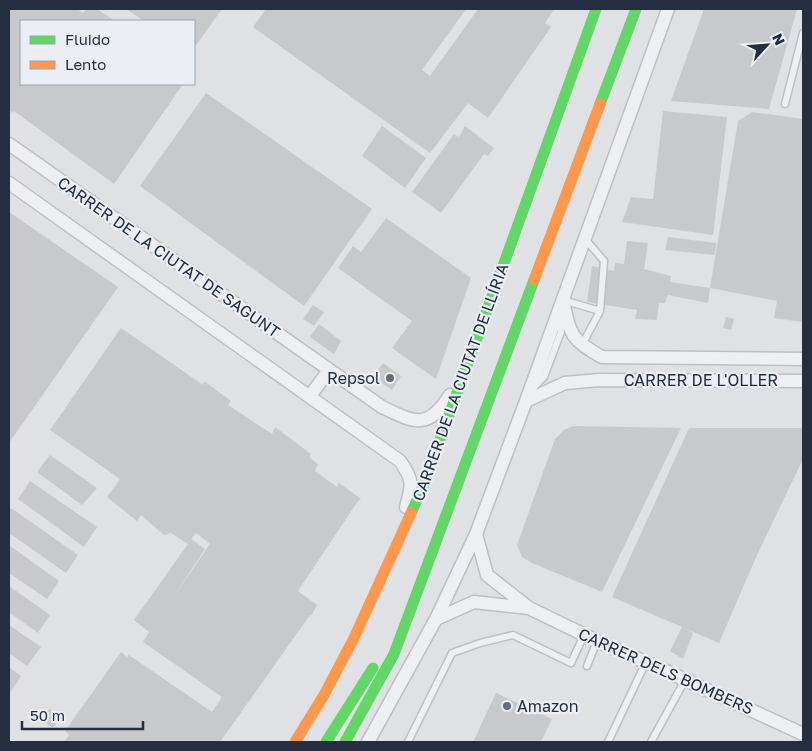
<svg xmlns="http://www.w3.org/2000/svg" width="812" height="751" font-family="'Golos Text',sans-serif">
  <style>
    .building { fill: #c7c9cd; fill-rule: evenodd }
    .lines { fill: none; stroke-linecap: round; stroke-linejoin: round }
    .lane-casing { stroke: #bdbfc3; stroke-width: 9 }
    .street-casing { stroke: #bdbfc3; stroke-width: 15 }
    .lane { stroke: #eeeff2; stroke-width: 6 }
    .street { stroke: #eeeff2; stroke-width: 12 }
    .fast { stroke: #63d668; stroke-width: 11 }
    .slow { stroke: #ff974d; stroke-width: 11 }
    .poi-dot { fill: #656d7a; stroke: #ebeff5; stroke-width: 2 }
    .labels { text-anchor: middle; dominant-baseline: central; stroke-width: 4.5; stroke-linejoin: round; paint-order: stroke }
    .street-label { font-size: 16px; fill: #242e40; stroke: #ebeff5 }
    .poi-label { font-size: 16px; fill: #242e40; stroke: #ebeff5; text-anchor: end }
  </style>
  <rect width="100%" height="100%" fill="#dfe1e5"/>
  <path class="building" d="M9,9H77L83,13L87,9H97L115,21H21V84H183L114,184L14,111L13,113L9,110Z
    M126,9H222L194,48V21H144Z
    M266,9H466L422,70L430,76L478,9H554L545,23L551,27L488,118L468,103L430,153L253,27Z
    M704,9H797L769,109L671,101Z
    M206,93L372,209L304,306L140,186Z
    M663,111L727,117L713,235L622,222L631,197L653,199Z
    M752,112L803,119V322L774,318L777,301L710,288L738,121Z
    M382,126L426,158L405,188L362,156Z
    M465,126L494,148L488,156L484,154L441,213L412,192L454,134L459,137Z
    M9,212L118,287L9,443Z
    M386,218L471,278L436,379L392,348L412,321L338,268L353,246L361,252Z
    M668,237L716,243L715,255L665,250Z
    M627,241L648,243L644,269L671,276L670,282L710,288L708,303L668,295L665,303H659L657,320L635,319L637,310L587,302L592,266L614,271L615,263L624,264Z
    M313,305L324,312L314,326L303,319Z
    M726,317L734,319L731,330L723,328Z
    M319,324L341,341L334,354L310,337Z
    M121,328L203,385L204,381L231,401L228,405L272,434L275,427L311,454L309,457L318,464L315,471L337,487L339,483L361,499L358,501L298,591L317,605L311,616L310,615L220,742H64L69,735L65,731L121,652L127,657L129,655L212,712L222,697L143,642L149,632L134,620L188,544L171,533L164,535L141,515L137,521L107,497L120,479L50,430ZM196,533L210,544L172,599L205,549L191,539Z
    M383,363L401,376L392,390L373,377Z
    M573,426L681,428L602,592L532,563L522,557L517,545L555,439L564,430Z
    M689,428H803V459L757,555L719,643L684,628L693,633L683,659L670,651L682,627L612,597Z
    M50,455L97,488L82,505L37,472Z
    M30,481L97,527L84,547L18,499Z
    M11,508L78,555L66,573L9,533V511Z
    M9,545L59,581L47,599L9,573Z
    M9,586L50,615L38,633L9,612Z
    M9,625L41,647L27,666L9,653Z
    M9,667L21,676L9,694Z
    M496,693L552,719L541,742H473Z
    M49,709L61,717L53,728L42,720Z"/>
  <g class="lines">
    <g class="lane-casing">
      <path id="lane" d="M785,104L803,33
        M563,300L600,311L604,261L585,239
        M582,345L600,311
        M535,386L544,377L561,332L560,316
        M587,666L597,641
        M408,742L452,653L480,643L513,635L571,663L584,635
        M608,742L646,662
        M651,742L685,680"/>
    </g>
    <g class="street-casing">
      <path id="street" d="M9,144L382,407C415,423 428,430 450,395
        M9,183L400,461C414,481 412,485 406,507
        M563,300C570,334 570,339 602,357L803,359
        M310,396L329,370
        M526,401L565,383L600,380L803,381
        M476,534L487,575L529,608L597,641L666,671L803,734
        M436,619L474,602L529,608
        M368,742L436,619L476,534L526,401L668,9"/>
    </g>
    <use href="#lane" class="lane"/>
    <use href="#street" class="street"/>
    <path class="fast" d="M600,104L636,9
      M411,513L423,487L596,9
      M326,742L373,668
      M345,742L394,654L534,280"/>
    <path class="slow" d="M534,280L600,104
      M295,742L324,695L354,638L411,513"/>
  </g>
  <g class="poi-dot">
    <circle cx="390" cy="378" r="5"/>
    <circle cx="507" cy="706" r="5"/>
  </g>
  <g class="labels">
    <g class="street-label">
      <text transform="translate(169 257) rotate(35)">CARRER DE LA CIUTAT DE SAGUNT</text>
      <text x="701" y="380">CARRER DE L'OLLER</text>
      <text transform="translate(460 382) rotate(-70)">CARRER DE LA CIUTAT DE LLÍRIA</text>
      <text transform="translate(666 671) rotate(24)">CARRER DELS BOMBERS</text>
    </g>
    <g class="poi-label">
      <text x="380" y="378">Repsol</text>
      <text x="517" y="706" text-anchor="start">Amazon</text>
    </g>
  </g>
  <rect width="812" height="751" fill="none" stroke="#242e40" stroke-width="20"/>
  <rect x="20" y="20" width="175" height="65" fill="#ebeff5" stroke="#9ba2ad"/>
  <rect x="30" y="36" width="25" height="8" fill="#63d668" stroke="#9ba2ad"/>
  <text x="65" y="45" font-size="15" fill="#242e40">Fluido</text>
  <rect x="30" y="61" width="25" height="8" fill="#ff974d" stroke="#9ba2ad"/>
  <text x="65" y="70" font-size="15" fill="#242e40">Lento</text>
  <g transform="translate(767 45) rotate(64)" stroke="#ebeff5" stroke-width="4" paint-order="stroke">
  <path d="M0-4L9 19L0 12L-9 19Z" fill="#242e40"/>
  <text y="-8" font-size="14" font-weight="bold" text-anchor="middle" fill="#242e40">N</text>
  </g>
  <path d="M22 721v8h121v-8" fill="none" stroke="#242e40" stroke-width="2.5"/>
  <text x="30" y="721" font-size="15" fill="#242e40" stroke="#ebeff5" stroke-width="4" paint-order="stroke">50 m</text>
</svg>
